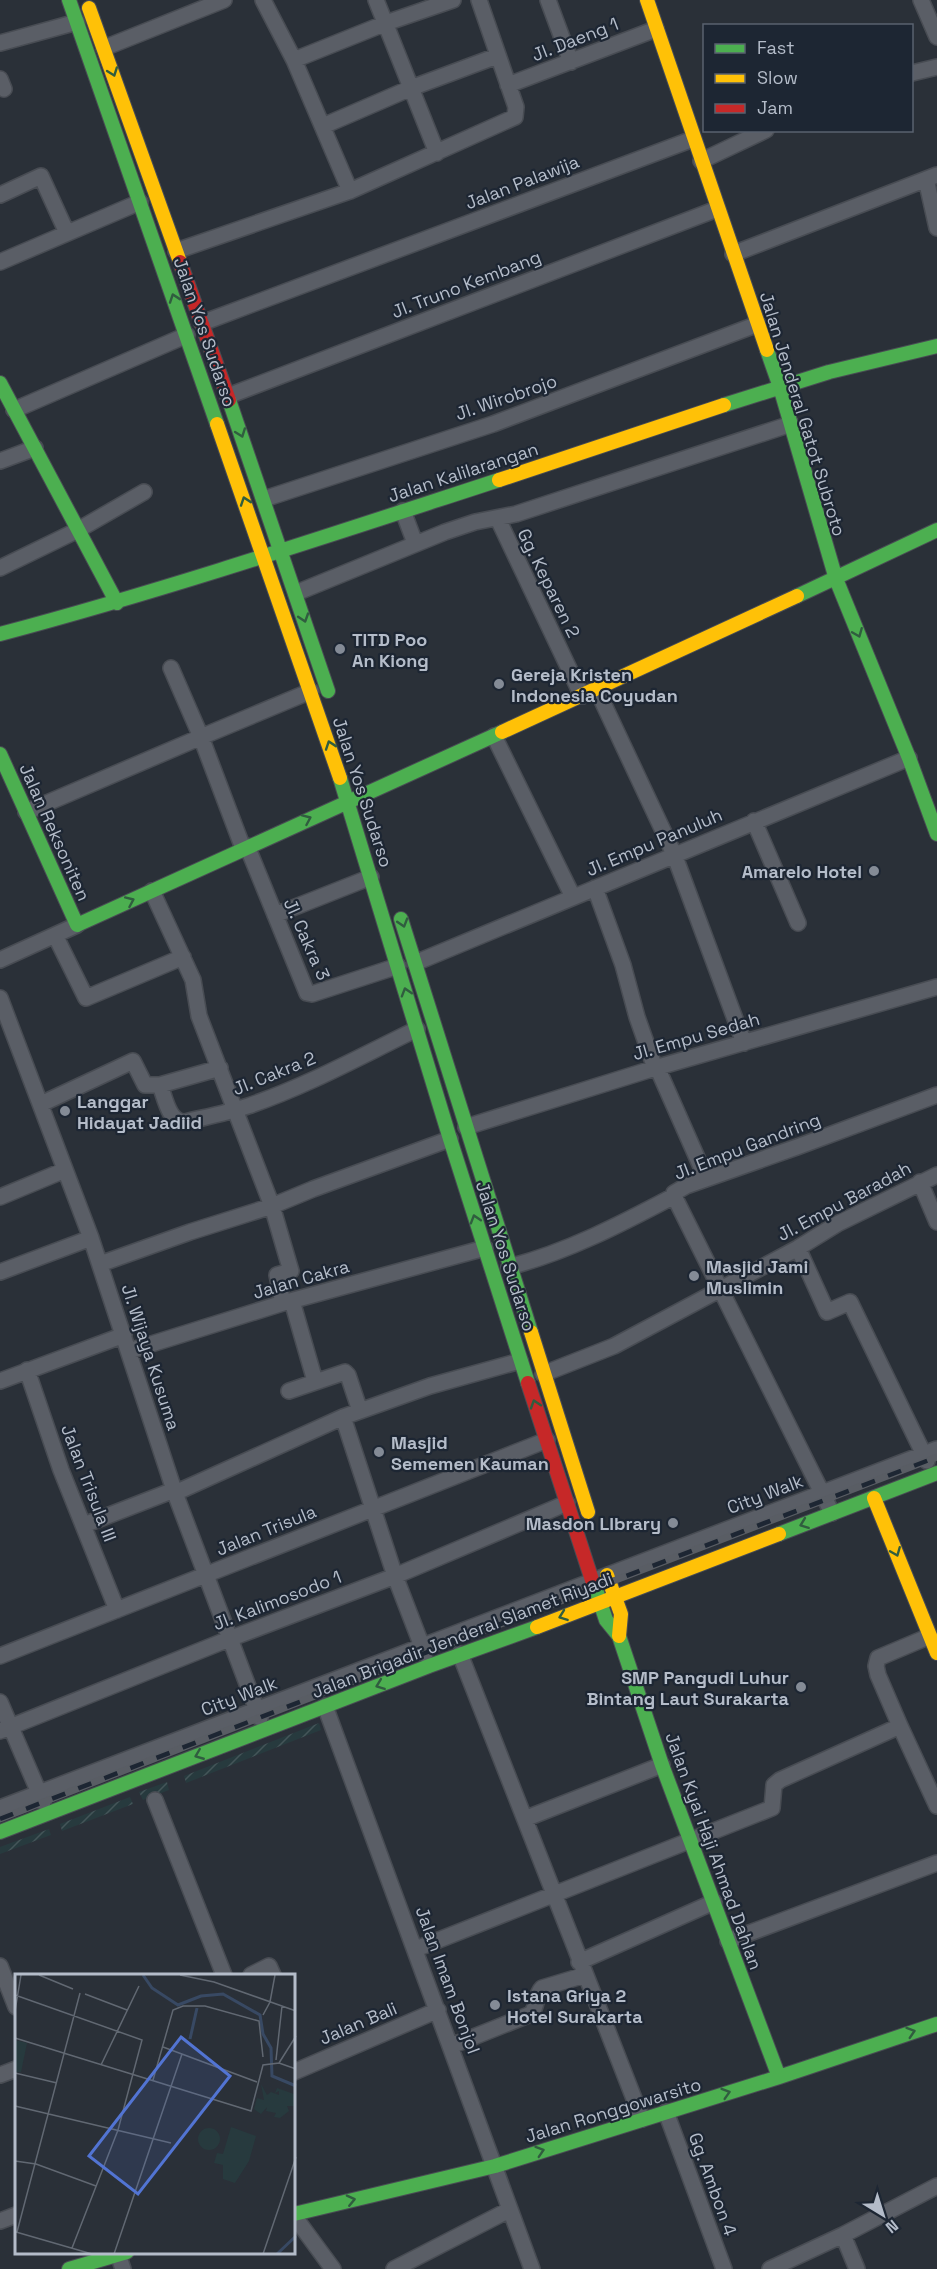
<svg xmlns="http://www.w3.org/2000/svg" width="937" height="2269" font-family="'Space Grotesk',sans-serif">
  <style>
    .garden { fill: url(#garden-furrows) }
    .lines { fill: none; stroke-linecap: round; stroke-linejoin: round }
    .street-casing { stroke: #484c53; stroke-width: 18 }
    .fast-casing { stroke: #484c53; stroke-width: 16 }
    .slow-casing { stroke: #484c53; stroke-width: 16 }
    .jam-casing { stroke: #484c53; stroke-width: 16 }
    .street { stroke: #5a5e66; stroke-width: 15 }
    .fast { stroke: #4caf50; stroke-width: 14 }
    .slow { stroke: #ffc107; stroke-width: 14 }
    .jam { stroke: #c62828; stroke-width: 14 }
    .rail-casing { stroke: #595d64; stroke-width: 7 }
    .rail { stroke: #1d2633; stroke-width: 4.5; stroke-dasharray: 14; stroke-linecap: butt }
    .oneway { stroke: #305d3f }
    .poi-dot { fill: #848b96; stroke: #1d2633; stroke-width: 2 }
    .labels { text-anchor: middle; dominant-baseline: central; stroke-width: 4.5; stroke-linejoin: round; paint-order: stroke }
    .street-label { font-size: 18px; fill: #b4bcc9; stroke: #1d2633 }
    .poi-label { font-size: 18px; font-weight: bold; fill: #b4bcc9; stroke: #1d2633; text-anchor: start }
    .inset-river { fill: none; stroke: #384963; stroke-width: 3 }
    .inset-road { fill: none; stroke: #616872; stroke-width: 1.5 }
    .view { fill: #5274d3; fill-opacity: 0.15; stroke: #5274d3; stroke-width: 3 }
    .inset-edge { fill: none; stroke: #b4bcc9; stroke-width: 3 }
  </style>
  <defs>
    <pattern id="garden-furrows" width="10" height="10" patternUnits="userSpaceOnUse" patternTransform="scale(1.5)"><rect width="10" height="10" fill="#273a3e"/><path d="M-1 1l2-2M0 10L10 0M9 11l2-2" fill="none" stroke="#445559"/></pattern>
  </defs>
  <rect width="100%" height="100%" fill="#2a3038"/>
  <path class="garden" d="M319,1723L321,1730L186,1783L184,1776Z
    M167,1782L169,1790L143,1800L139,1792Z
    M130,1797L133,1804L62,1831L60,1824Z
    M49,1829L51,1835L0,1854V1847Z"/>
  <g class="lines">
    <g class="street-casing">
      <path id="street" d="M263,0L294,60L350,191
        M376,0L437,153
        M548,0L571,62
        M921,0L937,37
        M0,43L77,22
        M104,48L224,0
        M294,60L386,23L453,0
        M912,73L937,67
        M0,79L4,89
        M508,85L656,29
        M323,126L411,88L497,56
        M701,161L766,130
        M926,179L937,228
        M0,195L41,176L67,233
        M176,251L350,191L515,117L516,107L479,0
        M733,254L937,175
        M0,262L140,202
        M202,323L693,139
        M228,396L717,209
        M14,410L187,335
        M0,461L35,448
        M264,499L493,424L758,324
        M403,511L415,543
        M498,519L582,696
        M0,568L78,530L144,492
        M296,593L445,532L475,522L516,514L791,424
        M597,690L674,854L744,1043
        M494,736L573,897
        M26,812L201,737L171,668
        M754,821L798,923
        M247,846L307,993L312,994L398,966
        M243,848L201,737L311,691
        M595,888L623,965L637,1017L655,1068
        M152,891L193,980L199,1016L272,1206L291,1271L277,1275L283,1303
        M275,915L371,877
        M55,935L86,998L183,957
        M0,960L77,925
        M415,963L909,758
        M0,998L91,1238L175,1493L260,1718
        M657,1067L706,1178
        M160,1085C165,1098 169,1123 185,1122C206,1117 227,1113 248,1106C307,1086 361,1056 417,1029
        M41,1104L133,1061L145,1085H160L220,1068
        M466,1127L655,1068L937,987
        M920,1182L937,1222
        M674,1196L832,1513
        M0,1197L65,1170
        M798,1248L827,1312L850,1302L927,1461
        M100,1264L190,1232L272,1206L313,1189L450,1139
        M509,1267C567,1252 621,1224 674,1196V1193L686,1186L797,1147L937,1095
        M0,1272L91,1238
        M292,1301L315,1381
        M129,1351L283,1303L485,1248
        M27,1370L61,1470L117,1610
        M543,1374L614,1346L798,1248L837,1224L937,1175
        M0,1381L124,1335
        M289,1391L345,1372L348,1375L360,1411
        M343,1417L395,1576L425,1654
        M175,1493L343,1417L430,1386L520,1361
        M84,1525L174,1490
        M460,1654C522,1809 581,1964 642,2119
        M0,1656L547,1440
        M0,1702L43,1802
        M325,1706L532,2269
        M900,1726L878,1675L876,1666L878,1658L930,1636
        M0,1731L229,1639L395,1576L567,1503
        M155,1800L224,1975
        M0,1808L937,1449
        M527,1818L662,1765
        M728,1941L937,1863
        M416,1949L772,1808L774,1785L780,1780L900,1726L937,1806
        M579,1962L714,1902
        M0,1966L16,2007
        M251,1975L269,1966L273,1975
        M451,2046L531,2014C538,2006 535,1995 542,1988L585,1975
        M294,2072L438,2010
        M0,2075L16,2069
        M666,2112L724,2269
        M294,2216L333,2269
        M0,2221L16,2215
        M843,2235L857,2269
        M118,2254L123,2269
        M394,2269L509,2210
        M770,2269L843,2235L937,2186"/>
    </g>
    <g class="fast-casing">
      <path id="fast" d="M69,0L217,424
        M767,350L780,387L836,579L909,758L937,834
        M0,383L117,603
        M229,400L328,691
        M724,405L829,372L937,346
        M797,596L937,530
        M0,634C169,589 333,534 499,480
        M0,754L77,925L502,732
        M340,778L450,1139L528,1383
        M401,919L531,1332
        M779,1534L937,1473
        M595,1587L606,1620L619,1636L662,1765L779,2077
        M0,1832L429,1666L537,1627
        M294,2214L495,2166L779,2077L937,2024
        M69,2269L127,2252"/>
    </g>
    <g class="slow-casing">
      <path id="slow" d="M647,0L767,350
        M89,8L180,262
        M217,424L340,778
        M499,480L724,405
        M502,732L797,596
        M531,1332L588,1512
        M874,1498L937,1653
        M607,1575L621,1614L619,1636
        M537,1627L779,1534"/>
    </g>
    <g class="jam-casing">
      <path id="jam" d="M180,262L229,400
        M528,1383L592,1580"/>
    </g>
    <use href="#street" class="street"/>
    <use href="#fast" class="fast"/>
    <use href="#slow" class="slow"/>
    <use href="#jam" class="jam"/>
    <g class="rail-casing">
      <path id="rail" d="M0,1819L425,1653L937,1457"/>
    </g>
    <use href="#rail" class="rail"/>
  </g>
  <defs><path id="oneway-chevron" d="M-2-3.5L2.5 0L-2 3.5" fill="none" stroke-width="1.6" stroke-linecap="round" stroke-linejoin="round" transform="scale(1.5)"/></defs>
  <g class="oneway">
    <use href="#oneway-chevron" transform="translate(113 72) rotate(70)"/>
    <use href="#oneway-chevron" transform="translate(174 298) rotate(-109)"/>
    <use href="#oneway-chevron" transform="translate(241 433) rotate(70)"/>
    <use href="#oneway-chevron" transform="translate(245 501) rotate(-109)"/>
    <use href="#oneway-chevron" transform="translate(304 618) rotate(72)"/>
    <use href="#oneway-chevron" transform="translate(858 633) rotate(68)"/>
    <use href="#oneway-chevron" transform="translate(330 745) rotate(-109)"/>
    <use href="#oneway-chevron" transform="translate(307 819) rotate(-24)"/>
    <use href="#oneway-chevron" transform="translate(130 901) rotate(-24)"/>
    <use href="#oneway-chevron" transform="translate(403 923) rotate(73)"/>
    <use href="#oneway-chevron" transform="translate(406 992) rotate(-107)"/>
    <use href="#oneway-chevron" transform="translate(475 1219) rotate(-107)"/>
    <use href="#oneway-chevron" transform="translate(535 1404) rotate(-108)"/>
    <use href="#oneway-chevron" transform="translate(804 1524) rotate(159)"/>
    <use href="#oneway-chevron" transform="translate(896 1552) rotate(68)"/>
    <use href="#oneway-chevron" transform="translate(563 1616) rotate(160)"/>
    <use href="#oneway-chevron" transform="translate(380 1685) rotate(159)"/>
    <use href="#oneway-chevron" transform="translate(199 1755) rotate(158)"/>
    <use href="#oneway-chevron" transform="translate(911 2032) rotate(-18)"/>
    <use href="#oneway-chevron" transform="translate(726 2093) rotate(-17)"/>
    <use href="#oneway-chevron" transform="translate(540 2151) rotate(-18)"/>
    <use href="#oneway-chevron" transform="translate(351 2200) rotate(-13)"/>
  </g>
  <g class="poi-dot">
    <circle cx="340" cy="649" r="6"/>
    <circle cx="499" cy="684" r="6"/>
    <circle cx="874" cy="871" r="6"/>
    <circle cx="65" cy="1111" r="6"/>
    <circle cx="694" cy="1276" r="6"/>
    <circle cx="379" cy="1452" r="6"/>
    <circle cx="673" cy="1523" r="6"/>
    <circle cx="801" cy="1687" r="6"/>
    <circle cx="495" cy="2005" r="6"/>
  </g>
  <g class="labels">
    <g class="street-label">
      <text transform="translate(575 39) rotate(-21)">Jl. Daeng 1</text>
      <text transform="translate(522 182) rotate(-21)">Jalan Palawija</text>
      <text transform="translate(466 284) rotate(-21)">Jl. Truno Kembang</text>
      <text transform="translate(205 332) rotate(71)">Jalan Yos Sudarso</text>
      <text transform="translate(506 397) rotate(-19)">Jl. Wirobrojo</text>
      <text transform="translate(803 414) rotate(73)">Jalan Jenderal Gatot Subroto</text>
      <text transform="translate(463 472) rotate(-18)">Jalan Kalilarangan</text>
      <text transform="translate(549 583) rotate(64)">Gg. Keparen 2</text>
      <text transform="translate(363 792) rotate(72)">Jalan Yos Sudarso</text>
      <text transform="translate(55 832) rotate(66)">Jalan Reksoniten</text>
      <text transform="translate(654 842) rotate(-23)">Jl. Empu Panuluh</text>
      <text transform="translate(307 939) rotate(66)">Jl. Cakra 3</text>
      <text transform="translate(696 1036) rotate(-16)">Jl. Empu Sedah</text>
      <text transform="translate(274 1073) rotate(-22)">Jl. Cakra 2</text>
      <text transform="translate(747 1146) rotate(-21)">Jl. Empu Gandring</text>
      <text transform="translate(844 1201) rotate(-28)">Jl. Empu Baradah</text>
      <text transform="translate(506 1256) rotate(72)">Jalan Yos Sudarso</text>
      <text transform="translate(301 1279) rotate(-16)">Jalan Cakra</text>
      <text transform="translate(151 1357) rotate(72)">Jl. Wijaya Kusuma</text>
      <text transform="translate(89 1483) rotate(69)">Jalan Trisula III</text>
      <text transform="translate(765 1494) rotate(-21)">City Walk</text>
      <text transform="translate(266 1530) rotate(-22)">Jalan Trisula</text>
      <text transform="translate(277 1600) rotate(-21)">Jl. Kalimosodo 1</text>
      <text transform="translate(462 1635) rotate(-21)">Jalan Brigadir Jenderal Slamet Riyadi</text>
      <text transform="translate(239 1696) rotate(-21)">City Walk</text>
      <text transform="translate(714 1851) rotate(70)">Jalan Kyai Haji Ahmad Dahlan</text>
      <text transform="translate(448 1980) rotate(70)">Jalan Imam Bonjol</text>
      <text transform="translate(358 2023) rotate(-23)">Jalan Bali</text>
      <text transform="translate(613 2110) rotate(-17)">Jalan Ronggowarsito</text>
      <text transform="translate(713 2184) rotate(70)">Gg. Ambon 4</text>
    </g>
    <g class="poi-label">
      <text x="352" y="639">TITD Poo<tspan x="352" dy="21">An Kiong</tspan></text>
      <text x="511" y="674">Gereja Kristen<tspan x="511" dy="21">Indonesia Coyudan</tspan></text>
      <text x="862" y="871" text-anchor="end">Amarelo Hotel</text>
      <text x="77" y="1101">Langgar<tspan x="77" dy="21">Hidayat Jadiid</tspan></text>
      <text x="706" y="1266">Masjid Jami<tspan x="706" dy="21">Muslimin</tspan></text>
      <text x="391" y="1442">Masjid<tspan x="391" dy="21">Sememen Kauman</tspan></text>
      <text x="661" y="1523" text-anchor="end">Masdon LIbrary</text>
      <text x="789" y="1677" text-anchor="end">SMP Pangudi Luhur<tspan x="789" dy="21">Bintang Laut Surakarta</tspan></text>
      <text x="507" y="1995">Istana Griya 2<tspan x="507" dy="21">Hotel Surakarta</tspan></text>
    </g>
  </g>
  <g transform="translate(15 1974)">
    <rect width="280" height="280" fill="#2a3038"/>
    <path d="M0,66L12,69L6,98H0ZM246,110L252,121L256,118L264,121V117L260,119L262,114L279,120L280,132H272L274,137L265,144L259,143L261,139L251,137L252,133L246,140L239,135L242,124L249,126ZM216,153L241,162L234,187L220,209L208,205V191L199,189L202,179L208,180ZM183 165a11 11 0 1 1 22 0a11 11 0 1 1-22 0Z" fill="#273a3e"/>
    <path class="inset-river" d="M128,1L137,14L163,31L186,22L208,20L245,41L248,60L256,74L257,102L281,112M175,65L182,34M262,280L281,262"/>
    <path class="inset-road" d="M24,1L58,15M165,1L199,8L281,37M70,20L112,36M0,21L127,66L103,156L57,274M0,37L6,1M248,41L255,28L260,1M0,64L236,137L248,91L264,89L281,62M148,73L242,108M261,86L267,32M264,89L281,95M86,91L124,12M0,99L42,109M138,106L158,36L168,32H190L244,47L248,83M0,132L156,169M0,187L21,190L81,212M1,258L77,280M2,258L65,19M99,280L167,80M248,280L281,183"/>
    <path class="view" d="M166,63L215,102L123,220L74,182Z"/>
    <rect width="280" height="280" class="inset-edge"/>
  </g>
  <rect x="703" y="24" width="210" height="108" fill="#1d2633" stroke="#59626f" stroke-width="1.5"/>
  <rect x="715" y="44" width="30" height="9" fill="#4caf50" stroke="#59626f" stroke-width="1.5"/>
  <text x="757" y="54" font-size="18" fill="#b4bcc9">Fast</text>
  <rect x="715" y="74" width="30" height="9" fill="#ffc107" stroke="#59626f" stroke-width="1.5"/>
  <text x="757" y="84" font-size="18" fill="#b4bcc9">Slow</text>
  <rect x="715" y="104" width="30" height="9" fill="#c62828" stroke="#59626f" stroke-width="1.5"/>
  <text x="757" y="114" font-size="18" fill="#b4bcc9">Jam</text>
  <g transform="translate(883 2215) rotate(142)" stroke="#1d2633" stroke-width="4.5" paint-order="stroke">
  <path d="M0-4.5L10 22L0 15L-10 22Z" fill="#b4bcc9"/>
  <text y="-9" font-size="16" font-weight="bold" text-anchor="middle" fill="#b4bcc9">N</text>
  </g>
</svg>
